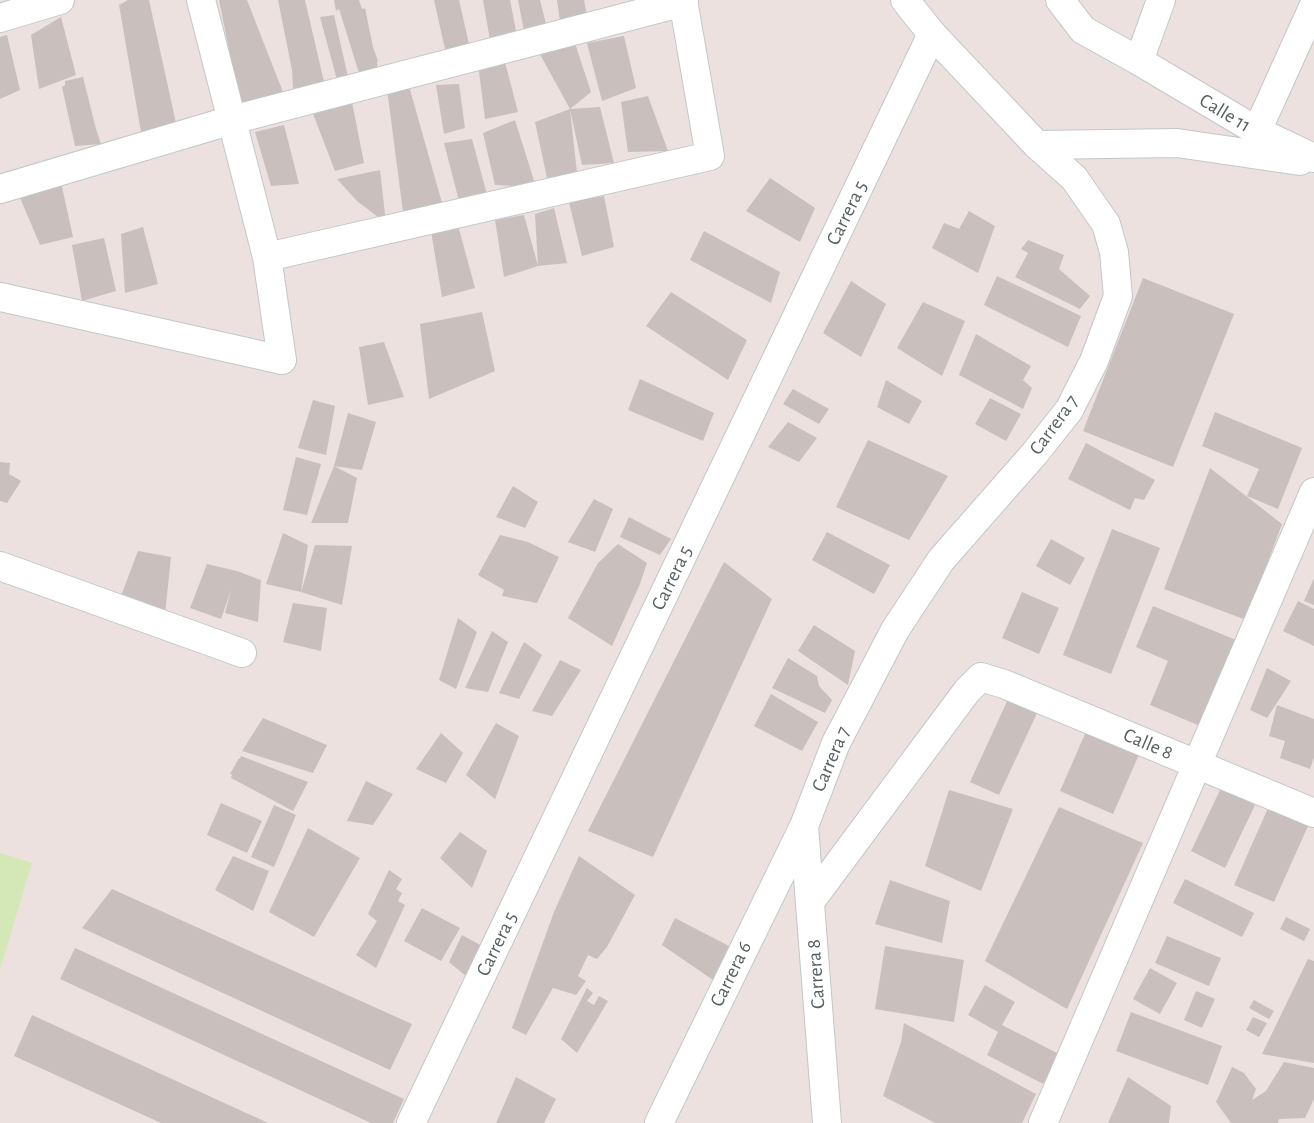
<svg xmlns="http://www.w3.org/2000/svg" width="1314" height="1123" font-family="'Alegreya Sans',sans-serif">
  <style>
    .green { fill: #d3e7b7 }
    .building { fill: #c9bfbd }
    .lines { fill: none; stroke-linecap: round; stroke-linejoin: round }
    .minor-casing { stroke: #c0c8c9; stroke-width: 30 }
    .tertiary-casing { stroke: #c0c8c9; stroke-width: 30 }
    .minor { stroke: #fff; stroke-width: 28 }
    .tertiary { stroke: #fff; stroke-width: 28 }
    .labels { text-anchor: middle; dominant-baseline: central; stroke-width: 4; stroke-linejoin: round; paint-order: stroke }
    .street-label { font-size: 20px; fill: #576161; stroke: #fff }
  </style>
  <rect width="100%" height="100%" fill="#ece1de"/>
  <path class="green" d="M0,853L32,863L0,969Z"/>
  <path class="building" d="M128,0H149L176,123L141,132L119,5Z
    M219,0H247L283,92L240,104Z
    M278,0H305L324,82L293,89L292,70Z
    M334,0H359L362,9L365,8L373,47L378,61L377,62L378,70L359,73L339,9L336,11Z
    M434,0H459L469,44L447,50V49H445Z
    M483,0H510L517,36L490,40Z
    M518,0H540L546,24L524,31Z
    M557,0H584L587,17L560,21Z
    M334,15L348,77L337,80L320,17Z
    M61,17L76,75L39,89L31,35Z
    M7,35L20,90L0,99V37Z
    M624,36L636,88L602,101L587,43Z
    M573,37L591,92L570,109L600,107L614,163L582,165L570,109L536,47Z
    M505,62L518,112L485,119L478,64Z
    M83,77L96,129L101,144L75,146L62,87L65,85V81Z
    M459,84L465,128L444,134L436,85Z
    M409,86L444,210L403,212L387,89Z
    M648,96L668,151L628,152L621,102Z
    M352,102L364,163L335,171L310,106Z
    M570,109L577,173L547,178L535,122Z
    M515,120L536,187L495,185L483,133Z
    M284,125L299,184L271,186L255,132Z
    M472,139L488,198L459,201L444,143Z
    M380,170L386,223L357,201L337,179Z
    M770,178L815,208L800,242L746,211Z
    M61,182L73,237L40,245L15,186Z
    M604,196L614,247L582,256L569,202Z
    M554,208L567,263L538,266L504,277L495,220L524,215L538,266L535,214Z
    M969,211L995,226L978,273L932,248L944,223L959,229Z
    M458,225L475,288L442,297L431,231Z
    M143,227L158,284L125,293L121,234Z
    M704,231L780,272L771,303L690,260Z
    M104,238L116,291L82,301L72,245Z
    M1028,240L1064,255L1059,269L1090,296L1080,309L1015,277L1028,253L1021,249Z
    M997,276L1081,316L1068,347L984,305Z
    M1143,278L1234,314L1173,467L1083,431Z
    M851,281L886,304L861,357L823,333Z
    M671,292L747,340L728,380L646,326Z
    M923,302L965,321L942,376L897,348Z
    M482,312L495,371L429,399L420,324Z
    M976,334L1031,366L1023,380L1032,388L1023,409L959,375Z
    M384,342L404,397L368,405L359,347Z
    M640,379L714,413L703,441L628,410Z
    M886,380L922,401L909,424L877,407Z
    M793,389L829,409L819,424L783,404Z
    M990,398L1021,414L1006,441L975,424Z
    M313,400L335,406L326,455L298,448Z
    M1215,412L1302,448L1278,509L1247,496L1259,469L1202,446Z
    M348,413L376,422L362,470L334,466Z
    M788,422L817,438L799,462L768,447Z
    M868,440L948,476L909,540L836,507Z
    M1086,443L1155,480L1144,500L1135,498L1130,510L1068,479Z
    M296,457L321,464L307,515L283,510Z
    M0,462L10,463L9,474L21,481L7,503L0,501Z
    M334,466L357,478L348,523H311Z
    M1210,468L1282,524L1246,620L1164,589Z
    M513,486L538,502L525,528L496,517Z
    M594,499L613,509L595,552L568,542Z
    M629,517L671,539L660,555L620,537Z
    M1112,529L1160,548L1111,674L1063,655Z
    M827,532L890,565L874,594L812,560Z
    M283,533L308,545L301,592L266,584Z
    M500,535L528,542L559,557L537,603L502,596L504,590L478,575Z
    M1051,539L1085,558L1070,585L1036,566Z
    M618,544L647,563L640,584L612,646L568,618L598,563Z
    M315,545L352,546L342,605L301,592Z
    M138,551L171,557L165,614L121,596Z
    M724,562L772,599L653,857L588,831Z
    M207,564L237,571L261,580L258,622L225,613L231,590L221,619L190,608Z
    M1314,578V605L1304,601Z
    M1022,592L1059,608L1039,654L1002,638Z
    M1298,601L1314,609V646L1283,631Z
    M293,603L327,608L321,651L283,642Z
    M1153,606L1241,642L1205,728L1150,705L1168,661L1136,647Z
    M458,618L477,632L456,689L439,680Z
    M814,625L855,651L848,685L798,651Z
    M492,631L508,642L488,692L465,688Z
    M524,642L542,655L519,699L499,693Z
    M788,658L817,676L819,686L832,700L825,713L772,688Z
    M560,660L581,670L552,716L532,711Z
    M1267,668L1291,681L1267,718L1250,710Z
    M771,694L818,722L802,751L754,726Z
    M1009,697L1038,711L999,795L970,782Z
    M1277,705L1314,719V757L1310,769L1280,758L1285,741L1269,736Z
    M263,718L327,745L313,773L242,751Z
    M496,723L519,736L495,799L466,775Z
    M1088,727L1141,750L1113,814L1060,791Z
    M441,733L463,753L446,783L416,769Z
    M241,756L308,782L293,811L231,778L232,774H230L239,758L240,759Z
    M366,781L393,794L373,825L347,821Z
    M1221,788L1255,805L1225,868L1191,851Z
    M949,790L1013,809L981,891L925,866Z
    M221,803L262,821L247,853L207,835Z
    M274,805L296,815L274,867L251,857Z
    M1059,807L1143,843L1067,1009L985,961Z
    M1268,808L1308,826L1274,902L1234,885Z
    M308,828L360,858L314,937L269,912Z
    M460,832L487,851L472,888L440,858Z
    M233,856L269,871L253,911L215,890Z
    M579,856L635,895L607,947L597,959L588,955L578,976L586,981L576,995L553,988L526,1035L512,1028L554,912Z
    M389,870L402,879L396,889L402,893L398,901L405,905L376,968L356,955L377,921L368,914Z
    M1185,879L1254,913L1242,937L1173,903Z
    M890,880L950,901L942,943L875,924Z
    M112,889L412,1024L390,1070L82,928Z
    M422,908L460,928L441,961L404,941Z
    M1286,917L1310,929L1304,941L1280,929Z
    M675,918L729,946L713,980L662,945Z
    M462,935L484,947L467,977L449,962Z
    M1167,936L1221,958L1209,986L1155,963Z
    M885,946L964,960L954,1022L875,1009Z
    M75,948L404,1099L393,1123H371L60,979Z
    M1308,959L1314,961V1063L1262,1054Z
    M1150,968L1177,983L1160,1014L1133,999Z
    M985,985L1015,1002L1002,1025L1059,1054L1043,1084L987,1055L998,1032L968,1015Z
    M587,988L593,993L587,1001L594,1005L599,996L608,1001L577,1053L561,1039Z
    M1196,991L1215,999L1202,1028L1184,1020Z
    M1254,1000L1274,1011L1269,1019L1249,1008Z
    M1131,1012L1222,1046L1208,1085L1116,1051Z
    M32,1015L268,1123H161L14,1056Z
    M1253,1017L1267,1023L1259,1037L1246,1030Z
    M904,1023L1036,1094L1022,1123H935L883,1096L901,1042Z
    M1284,1062L1314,1068V1099L1305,1118L1279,1119L1278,1123H1231L1216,1102L1232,1067L1244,1073L1256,1089L1252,1100L1266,1091Z
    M516,1077L556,1099L544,1123H496Z
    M1128,1077L1171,1106L1169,1123H1108Z"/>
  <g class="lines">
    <g class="minor-casing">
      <path id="minor" d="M1060,0L1083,30L1139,61L1257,131L1314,158
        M0,18L60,0
        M1139,61L1161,0
        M1257,131L1314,5
        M1037,145L1177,143L1300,161
        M0,189L232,120L684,2
        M267,257L710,156L683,0
        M0,297L282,360L267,257L201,0
        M0,566L242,653
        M810,902L967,691L981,677L1004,684L1314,813
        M411,1123L932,34
        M659,1123L804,826
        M1043,1123L1314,492"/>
    </g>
    <g class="tertiary-casing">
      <path id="tertiary" d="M827,1123L804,826L836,743L895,630L941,560L1035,453L1069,410L1094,361L1118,296L1114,252L1106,224L1074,178L1037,145L932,34L905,0"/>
    </g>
    <use href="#minor" class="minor"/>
    <use href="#tertiary" class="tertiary"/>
  </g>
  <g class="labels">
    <g class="street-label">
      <text transform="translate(1225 113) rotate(31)">Calle 11</text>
      <text transform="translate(847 213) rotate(-64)">Carrera 5</text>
      <text transform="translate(1054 425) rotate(-54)">Carrera 7</text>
      <text transform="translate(672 578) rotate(-64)">Carrera 5</text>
      <text transform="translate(1148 744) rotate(23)">Calle 8</text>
      <text transform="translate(831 759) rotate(-67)">Carrera 7</text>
      <text transform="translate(497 944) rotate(-64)">Carrera 5</text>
      <text transform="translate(731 974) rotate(-64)">Carrera 6</text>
      <text transform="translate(816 974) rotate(-94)">Carrera 8</text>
    </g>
  </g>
</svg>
